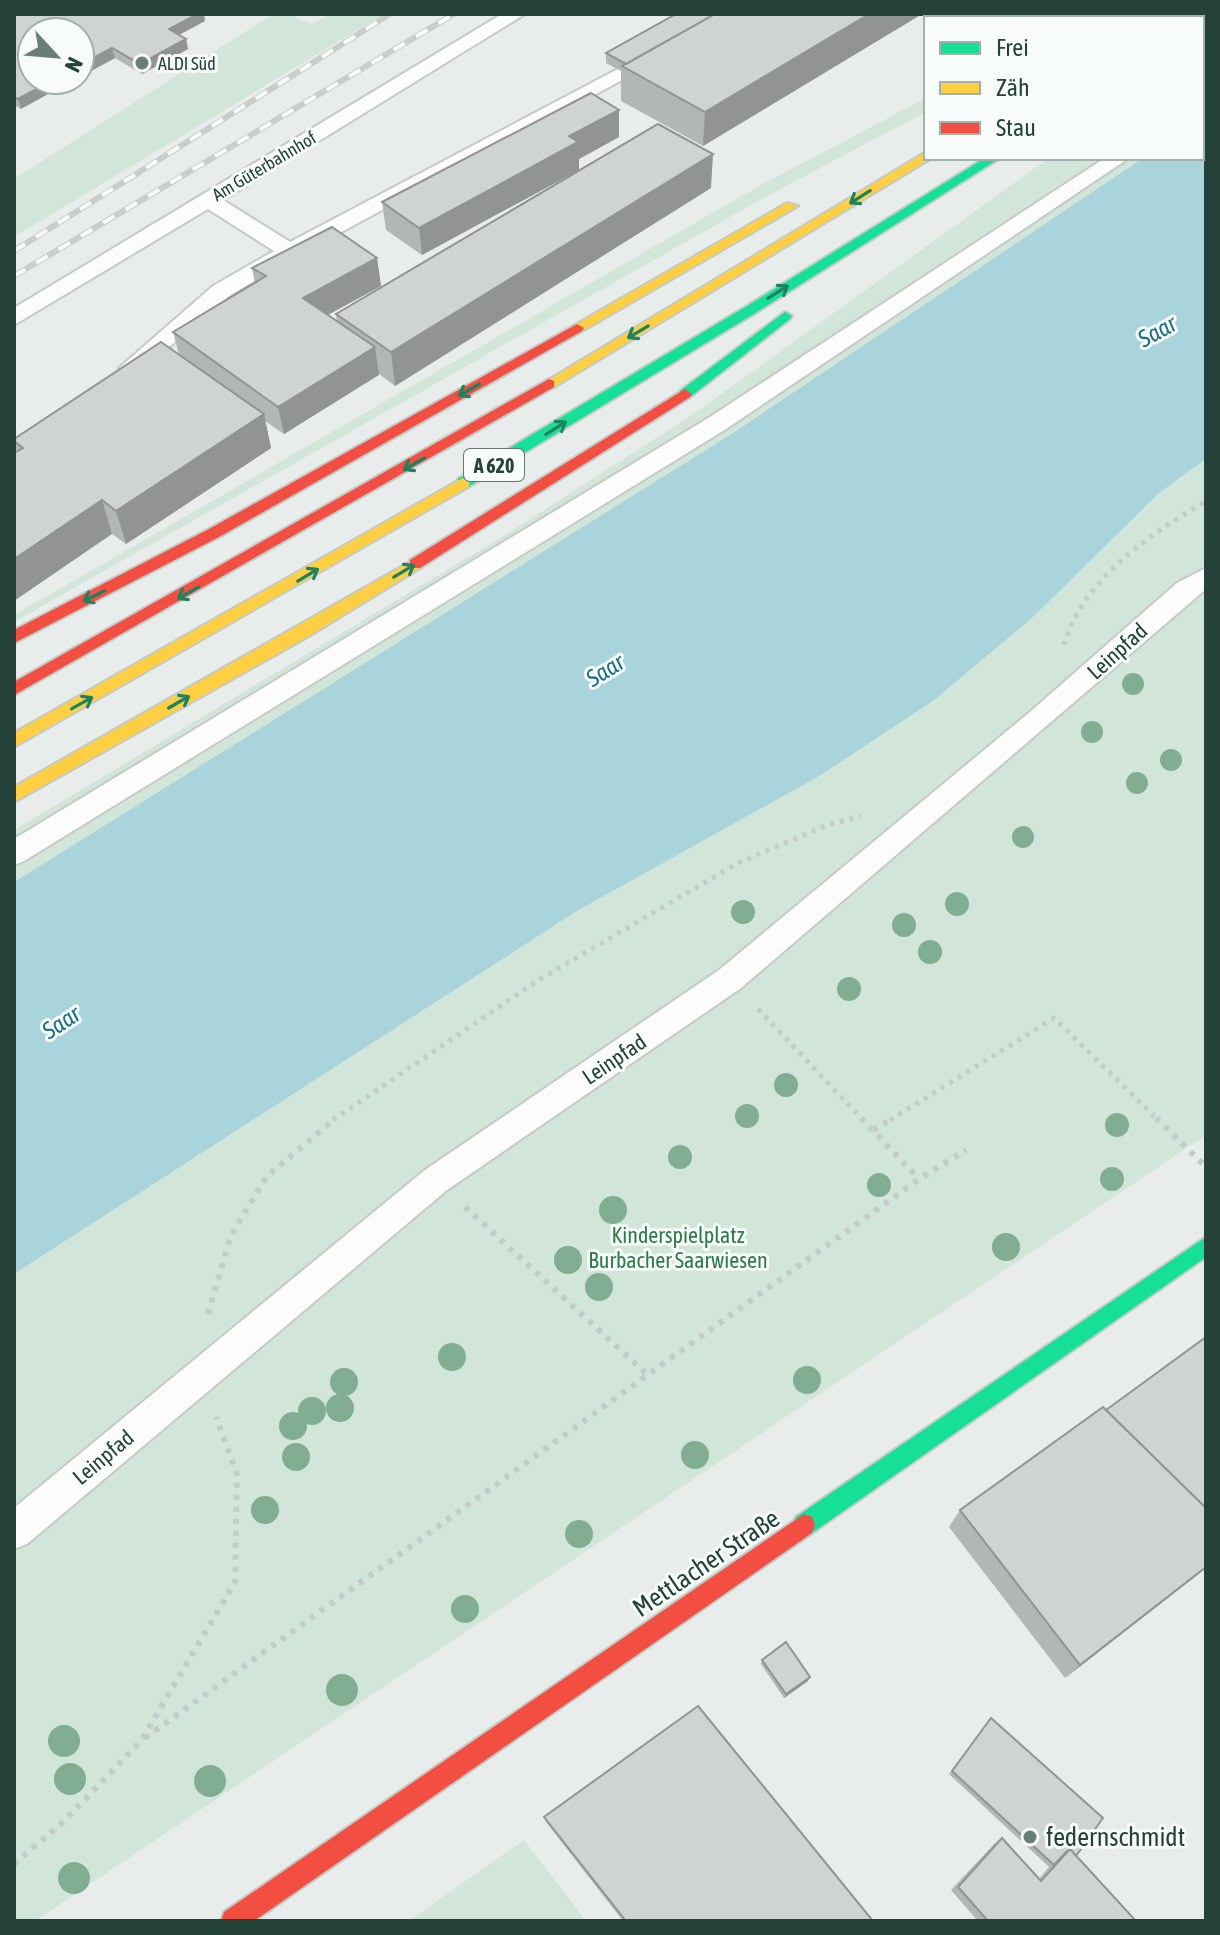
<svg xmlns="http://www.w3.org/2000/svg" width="1220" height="1935" font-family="'Asap Condensed',sans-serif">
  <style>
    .green { fill: #d1e6d8 }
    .water { fill: #a9d4db }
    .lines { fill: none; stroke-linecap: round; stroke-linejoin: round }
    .lane-casing { stroke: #c5cac8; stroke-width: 4 }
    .fast-casing { stroke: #c3cbc8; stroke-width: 4 }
    .slow-casing { stroke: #c3cbc8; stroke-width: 4 }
    .jam-casing { stroke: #c3cbc8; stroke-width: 4 }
    .path-far1 { stroke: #c3ccca; stroke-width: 5; stroke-dasharray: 4 6; stroke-linecap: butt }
    .path { stroke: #c3ccca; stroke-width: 6; stroke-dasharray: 5 7; stroke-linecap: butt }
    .lane { fill: #fcfcfc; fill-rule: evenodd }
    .fast { fill: #16e098; fill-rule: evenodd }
    .slow { fill: #ffcf43; fill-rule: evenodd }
    .jam { fill: #f24e42; fill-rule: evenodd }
    .rail-casing { stroke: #c9cdcc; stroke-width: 6 }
    .rail { stroke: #f7fbf9; stroke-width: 4; stroke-dasharray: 13; stroke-linecap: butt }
    .tree { fill: #81ae93 }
    .wall { fill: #b2b6b5 }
    .shaded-wall { fill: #919493 }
    .building { fill: #cfd4d2; stroke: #919493; stroke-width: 2 }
    .oneway { stroke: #1e8160 }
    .poi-dot { fill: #697e78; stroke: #f7fbf9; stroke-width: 3 }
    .labels { text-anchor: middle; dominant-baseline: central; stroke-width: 6; stroke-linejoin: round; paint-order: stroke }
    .far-poi-label { font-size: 18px; fill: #24423a; stroke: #f7fbf9; text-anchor: start }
    .far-street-label { font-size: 18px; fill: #24423a; stroke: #f7fbf9 }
    .shield { fill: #f7fbf9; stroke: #637a73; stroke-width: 2 }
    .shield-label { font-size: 20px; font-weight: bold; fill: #24423a }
    .street-label { font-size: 22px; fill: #24423a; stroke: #f7fbf9 }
    .park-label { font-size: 22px; fill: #2d7a4b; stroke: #f7fbf9 }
    .water-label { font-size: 24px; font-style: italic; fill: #1c6f80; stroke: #f7fbf9 }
    .near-street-label { font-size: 26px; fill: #24423a; stroke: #f7fbf9 }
    .near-poi-label { font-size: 26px; fill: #24423a; stroke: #f7fbf9; text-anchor: start }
  </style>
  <rect width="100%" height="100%" fill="#e8edeb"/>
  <path class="green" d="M273,14H288L311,24L330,14H384L14,237V179Z
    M926,98V112L769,195L14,622V615L761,185Z
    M1049,158H1143L733,433L14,882V830L505,535L692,415Z
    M1206,459V1135L35,1921H14V1274L577,911L821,775L933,701L1032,618L1159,493Z
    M524,1840L586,1921H409Z"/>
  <path class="water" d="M1206,130V459L1159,493L1032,618L933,701L821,775L577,911L14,1274V882L733,433L1143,158H1202V132Z"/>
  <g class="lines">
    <g class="lane-casing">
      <path id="lane" d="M502,14H525L223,200L290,242L618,69L625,67L635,73L297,256L229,296L139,373H123L119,368L213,286L274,251L208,209L14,325V308Z
        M1206,92V106L1202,107V93Z
        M1105,158H1129L726,429L24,861L14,865V839L710,417Z
        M1206,568V589L741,988L447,1190L27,1544L14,1549V1508L425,1170L719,970L1030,712L1177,583Z"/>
    </g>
    <g class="fast-casing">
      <path id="fast" d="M985,158H1000L757,312L468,487H458V479L747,306Z
        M785,312L792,316L790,319L690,397H680V391Z
        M1206,1237V1257L812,1533L804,1536L796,1533L793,1525L796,1517Z"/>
    </g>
    <g class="slow-casing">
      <path id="slow" d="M926,152V158L930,159L554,387H544L542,384Z
        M787,203L798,206L582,331H572L570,328Z
        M463,478L470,483L468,487L14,747V733Z
        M415,559L420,560V568L309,636L14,802V787Z"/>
    </g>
    <g class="jam-casing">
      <path id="jam" d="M1141,14H1154L1150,18H1137Z
        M1206,14V22L1202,23V18H1198Z
        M577,324L584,328L582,331L219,537L14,643V630L209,529Z
        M549,379L554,381V387L14,695V682Z
        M685,389L692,394L690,397L420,568H410V560Z
        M804,1514L812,1517L815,1525L812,1533L254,1921H221L224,1912Z"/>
    </g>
    <path class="path-far1" d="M1064,645C1082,580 1150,534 1206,501
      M758,1009L863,1120
      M333,1120L540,979L740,862L830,824L861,816
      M890,1120L1054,1018L1158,1120"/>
    <path class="path" d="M861,1118L919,1179
      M1156,1118L1206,1167
      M873,1130L893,1118
      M465,1207L650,1377
      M208,1314L231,1235L267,1176L336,1118
      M145,1738L919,1179L966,1150
      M14,1864L63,1822L141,1741L235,1582L237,1474L216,1417"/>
    <use href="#lane" class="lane"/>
    <use href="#fast" class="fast"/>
    <use href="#slow" class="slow"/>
    <use href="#jam" class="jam"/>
    <g class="rail-casing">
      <path id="rail" d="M14,251L390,14
        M14,276L454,14"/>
    </g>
    <use href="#rail" class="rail"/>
  </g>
  <g class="tree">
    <circle cx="1133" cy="684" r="11"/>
    <circle cx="1092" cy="732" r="11"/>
    <circle cx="1171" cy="760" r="11"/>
    <circle cx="1137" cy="783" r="11"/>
    <circle cx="1023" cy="837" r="11"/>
    <circle cx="957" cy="904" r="12"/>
    <circle cx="743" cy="912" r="12"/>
    <circle cx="904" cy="925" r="12"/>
    <circle cx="930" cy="952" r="12"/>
    <circle cx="849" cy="989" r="12"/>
    <circle cx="786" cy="1085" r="12"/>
    <circle cx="747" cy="1116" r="12"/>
    <circle cx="1117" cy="1125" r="12"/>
    <circle cx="680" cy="1157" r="12"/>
    <circle cx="1112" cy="1179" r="12"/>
    <circle cx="879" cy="1185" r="12"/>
    <circle cx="613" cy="1210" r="14"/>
    <circle cx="1006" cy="1247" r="14"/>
    <circle cx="568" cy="1260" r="14"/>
    <circle cx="599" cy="1287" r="14"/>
    <circle cx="452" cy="1357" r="14"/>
    <circle cx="807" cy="1380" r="14"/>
    <circle cx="344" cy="1382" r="14"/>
    <circle cx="340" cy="1408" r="14"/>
    <circle cx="312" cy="1411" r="14"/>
    <circle cx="293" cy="1426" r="14"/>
    <circle cx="695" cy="1455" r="14"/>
    <circle cx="296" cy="1457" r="14"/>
    <circle cx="265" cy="1510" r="14"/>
    <circle cx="579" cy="1534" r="14"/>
    <circle cx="465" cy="1609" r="14"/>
    <circle cx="342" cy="1690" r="16"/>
    <circle cx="64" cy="1741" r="16"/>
    <circle cx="70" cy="1779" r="16"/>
    <circle cx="210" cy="1781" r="16"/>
    <circle cx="74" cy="1878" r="16"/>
  </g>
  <path class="wall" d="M14,14L205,21L179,35L186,39L188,49L142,74L115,58L80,77V32L21,109L14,105Z
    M922,14L703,146L621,101V71L606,63V53Z
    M619,137L579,159V170L422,255L386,230L382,202Z
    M711,188L395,386L379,374L284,434L265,421L271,448L126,544L112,534L17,452L14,444V439L179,355L173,332L255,283L252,268L377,258L381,286L328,315L337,321L336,314Z
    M1206,1337V1568L1065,1678L949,1527L960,1510L1106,1410Z
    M762,1660L808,1681L784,1698L761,1664Z
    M991,1718L1076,1856L1136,1921H978L951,1890L995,1843L1002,1838L1039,1879L1049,1867L949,1774Z
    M544,1817L873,1921H623L546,1822Z"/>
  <path class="shaded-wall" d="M198,14H204L205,21L171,39L169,29Z
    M869,14H922L703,146L705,112Z
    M186,39L188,49L142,74L140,64Z
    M112,48L115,58L80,77V65Z
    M53,80H74L21,109L18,99Z
    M619,110V137L579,159V170L422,255L419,228L569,136Z
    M713,154L711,188L395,386L391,352Z
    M377,258L381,286L307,326L303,298Z
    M375,347L379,375L284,434L278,407Z
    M264,414L271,448L126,544L116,511Z
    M102,500L112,534L14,601V559Z
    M1206,1567V1568L1065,1678L1080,1665Z
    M810,1677L808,1681L784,1698L786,1694Z"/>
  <path class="building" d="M14,14H198L169,29L186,39L140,64L112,48L80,65V32H32V80H53L18,99L14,97Z
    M676,14H715L626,64L606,53Z
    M715,14H869L705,112L622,66Z
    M591,93L619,110L569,136L578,142L419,228L382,202Z
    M658,124L713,154L391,352L336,314Z
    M332,227L377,258L303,298L375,347L278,407L173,332L266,276L252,268Z
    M161,342L264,414L116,511L102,500L14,559V453L23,448L14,441V439Z
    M1206,1337V1508L1106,1410Z
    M1103,1407L1206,1508V1567L1080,1665L960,1510Z
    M786,1642L810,1677L786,1694L762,1660Z
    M698,1706L873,1921H626L544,1817Z
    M991,1718L1103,1818L1076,1856L1070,1849L1066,1852L1054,1865L952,1771Z
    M1002,1838L1041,1881L1070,1849L1136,1921H988L958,1887Z"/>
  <defs><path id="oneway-shaft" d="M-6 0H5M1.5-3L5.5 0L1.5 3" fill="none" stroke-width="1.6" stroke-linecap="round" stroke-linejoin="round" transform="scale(2)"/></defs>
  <g class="oneway">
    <use href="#oneway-shaft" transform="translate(860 197) rotate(148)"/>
    <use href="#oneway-shaft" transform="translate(778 292) rotate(-32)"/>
    <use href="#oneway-shaft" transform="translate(638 332) rotate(149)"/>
    <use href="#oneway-shaft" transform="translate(469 390) rotate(150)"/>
    <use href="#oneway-shaft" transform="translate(556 428) rotate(-32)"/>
    <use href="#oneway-shaft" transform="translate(414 464) rotate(150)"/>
    <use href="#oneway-shaft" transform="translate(404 571) rotate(-31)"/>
    <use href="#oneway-shaft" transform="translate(308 575) rotate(-31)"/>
    <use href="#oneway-shaft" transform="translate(188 593) rotate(151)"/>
    <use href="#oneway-shaft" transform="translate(94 596) rotate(153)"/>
    <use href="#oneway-shaft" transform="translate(179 702) rotate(-30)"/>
    <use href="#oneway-shaft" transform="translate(82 703) rotate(-29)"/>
  </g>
  <g class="poi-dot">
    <circle cx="142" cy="63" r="8"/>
    <circle cx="1030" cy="1837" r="8"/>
  </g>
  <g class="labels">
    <g class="far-poi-label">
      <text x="158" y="63">ALDI Süd</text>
    </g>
    <g class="far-street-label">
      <text transform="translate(264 166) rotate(-31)">Am Güterbahnhof</text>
    </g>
    <rect class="shield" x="464" y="449" width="60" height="32" rx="6"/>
    <g class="shield-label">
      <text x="494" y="465">A 620</text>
    </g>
    <g class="street-label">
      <text transform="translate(1117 651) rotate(-42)">Leinpfad</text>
      <text transform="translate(614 1059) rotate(-34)">Leinpfad</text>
      <text transform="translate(103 1457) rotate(-40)">Leinpfad</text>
    </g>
    <g class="park-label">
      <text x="678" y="1235">Kinderspielplatz<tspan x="678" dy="25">Burbacher Saarwiesen</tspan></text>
    </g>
    <g class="water-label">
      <text transform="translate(1157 331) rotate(-29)">Saar</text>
      <text transform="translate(605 670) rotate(-32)">Saar</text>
      <text transform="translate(61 1022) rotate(-33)">Saar</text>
    </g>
    <g class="near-street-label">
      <text transform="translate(706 1563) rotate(-34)">Mettlacher Straße</text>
    </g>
    <g class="near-poi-label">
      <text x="1046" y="1837">federnschmidt</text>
    </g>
  </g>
  <rect width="1220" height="1935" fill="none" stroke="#24423a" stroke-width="32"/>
  <rect x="924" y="16" width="280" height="144" fill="#f7fbf9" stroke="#a3b1ad" stroke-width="2"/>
  <rect x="940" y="42" width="40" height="12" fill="#16e098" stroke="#a3b1ad" stroke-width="2"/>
  <text x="996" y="56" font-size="24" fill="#24423a">Frei</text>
  <rect x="940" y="82" width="40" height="12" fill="#ffcf43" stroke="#a3b1ad" stroke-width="2"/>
  <text x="996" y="96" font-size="24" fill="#24423a">Zäh</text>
  <rect x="940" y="122" width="40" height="12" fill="#f24e42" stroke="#a3b1ad" stroke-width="2"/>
  <text x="996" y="136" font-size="24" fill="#24423a">Stau</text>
  <g transform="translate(56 56) rotate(116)"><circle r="38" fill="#f7fbf9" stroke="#a3b1ad" stroke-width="2"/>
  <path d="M0-6L14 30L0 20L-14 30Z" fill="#697e78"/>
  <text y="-12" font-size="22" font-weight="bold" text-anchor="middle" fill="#24423a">N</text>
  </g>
</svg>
